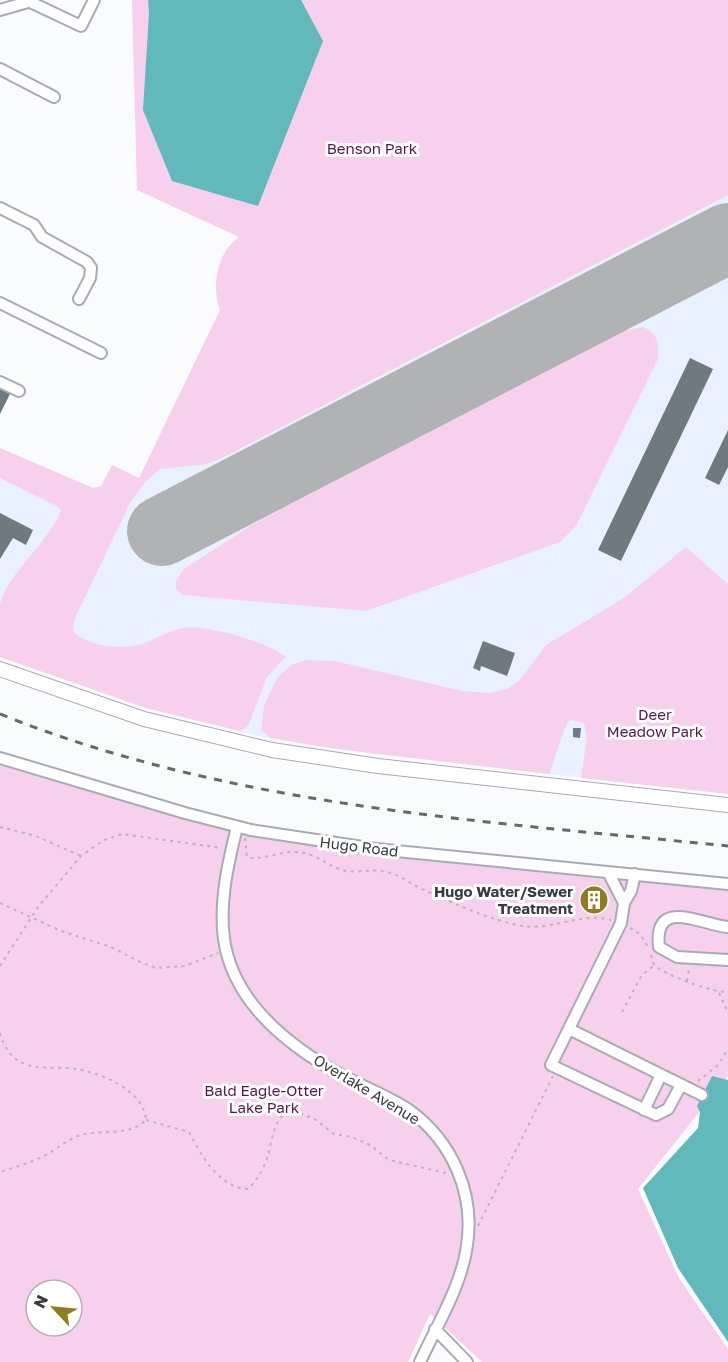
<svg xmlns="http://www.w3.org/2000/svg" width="728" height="1362" font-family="'Golos Text',sans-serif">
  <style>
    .built { fill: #e9f0ff }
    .green { fill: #f6d0ec; fill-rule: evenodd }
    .water { fill: #62b9bb }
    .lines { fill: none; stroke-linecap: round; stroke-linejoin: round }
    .runway { stroke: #b0b2b4; stroke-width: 70 }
    .building { fill: #6f7a80 }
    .minor-casing { stroke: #a6abb6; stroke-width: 14 }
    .major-casing { stroke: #a6abb6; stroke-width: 16 }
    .path { stroke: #b5b7ba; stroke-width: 2; stroke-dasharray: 3 4.5; stroke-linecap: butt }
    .minor { stroke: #fff; stroke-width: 10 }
    .major { stroke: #fff; stroke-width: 14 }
    .rail { stroke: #66686c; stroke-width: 3; stroke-dasharray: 8 8; stroke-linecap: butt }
    .labels { text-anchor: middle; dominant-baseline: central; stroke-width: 6; stroke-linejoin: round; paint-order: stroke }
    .park-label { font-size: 15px; fill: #57184d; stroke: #fff }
    .street-label { font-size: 15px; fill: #393b40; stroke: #fff }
    .poi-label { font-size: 15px; font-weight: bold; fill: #393b40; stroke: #fff; text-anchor: end }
  </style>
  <rect width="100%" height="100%" fill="#fafbfd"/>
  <path class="built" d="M728,115V667L583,778L367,753L258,736L146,708L0,657V454L122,514L157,441Z"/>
  <path class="green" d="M132,0H728V195L226,456L207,464L160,469L145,482L130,503L77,614L73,625L74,632C90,648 124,650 145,643C158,638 170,630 184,628C207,624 267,642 286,657L267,677L248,726L240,731L146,708L0,657C0,641 0,621 0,605C6,574 50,542 61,510L57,506L0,478V448L93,488L101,486L112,465L139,478L220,310C211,286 217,252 239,237L137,190Z
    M642,327C658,332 659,344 658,359L576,526L560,542L366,611L183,595L176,590V581L184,569L255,523L619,332Z
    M686,547L728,584V794L581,778L587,737L584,723L570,720C564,724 554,763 549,774L329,748L271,738L261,730L264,705L277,678L291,665L307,660L335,661L462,691L489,693L507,689L520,680L546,645L624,598Z
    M0,758L251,830L728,884V1076L638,1189L679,1278L728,1349V1362H482L430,1314L408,1362H0ZM36,1290H72V1326H36Z"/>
  <path class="water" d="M148,0H301L323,41L258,206L172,181L143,110L149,13Z
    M712,1076L728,1080V1342L678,1268L643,1188L698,1128L700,1112L697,1106Z"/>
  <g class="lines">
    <path class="runway" d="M162,531L728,238"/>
  </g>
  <path class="building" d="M690,358L713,369L621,561L598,550Z
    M0,385L12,390L0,414Z
    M728,430V467L719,485L705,478Z
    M0,513L33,530L26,545L13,538L0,559Z
    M483,641L515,653L507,676L481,666L480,671L473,668Z
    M573,728H581L580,738L573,737Z
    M586,891L603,893L600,910L585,908Z"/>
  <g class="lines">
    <g class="minor-casing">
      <path id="minor" d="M26,0L81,26L94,0
        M0,10L28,2
        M0,69L54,97
        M0,208L34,225L42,237L87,262L91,268L90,278L79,299
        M0,303L101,353
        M0,382L19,391
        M0,758L185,813L251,830L376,849L728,884
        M237,827C228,863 219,902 224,939C233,1003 291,1048 345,1077C366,1088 390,1097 409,1110C452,1141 475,1193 467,1245C462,1285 437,1325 420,1362
        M608,872L624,903L621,923L551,1065L656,1115L668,1109L681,1085
        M624,903L631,891L635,874
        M728,927C704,926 653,895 659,947L677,957L728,960
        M569,1029L702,1095
        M644,1110L661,1075
        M435,1329L467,1362"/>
    </g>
    <g class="major-casing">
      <path id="major" d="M0,669L144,719L272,750L378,766L728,805"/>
    </g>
    <path class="path" d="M0,827L36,836L81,856
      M245,838L247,857C261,861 280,851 296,852C317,853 325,865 342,870C354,874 371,868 387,872C400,875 411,884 424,890C453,903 485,918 517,925C550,933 579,911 611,920
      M0,903L61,931L111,947L140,962L156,968L185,966L218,953
      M630,928L640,934L648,947
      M651,955C652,958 652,961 654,964C662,975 715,993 728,992
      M0,966L38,907L81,856L104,840L122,834L222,848
      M687,981L689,969
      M719,993L728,1012
      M622,1012L642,975L655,965
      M0,1033C4,1047 11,1059 25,1064C40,1070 59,1066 76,1069C101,1073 144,1090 146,1120C129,1136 106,1130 85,1134C69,1137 58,1149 44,1156C30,1163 15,1167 0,1172
      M698,1081L718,1065L728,1049
      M146,1120L189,1132C201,1155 219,1188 248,1189C256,1181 262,1172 266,1161C273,1143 272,1114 294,1110L316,1120L334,1134L352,1137L370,1145L389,1160L446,1173
      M478,1226L553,1076"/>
    <use href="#minor" class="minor"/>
    <use href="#major" class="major"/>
    <path class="rail" d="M0,714C231,807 483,821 728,846"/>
  </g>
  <defs>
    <g id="building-disc" transform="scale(1.5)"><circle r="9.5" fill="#927c22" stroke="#fff"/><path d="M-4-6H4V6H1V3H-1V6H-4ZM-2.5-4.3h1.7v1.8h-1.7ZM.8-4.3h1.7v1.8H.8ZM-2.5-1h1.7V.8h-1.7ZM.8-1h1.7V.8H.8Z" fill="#fff"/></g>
  </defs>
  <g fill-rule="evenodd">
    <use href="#building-disc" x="594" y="900"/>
  </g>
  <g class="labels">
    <g class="park-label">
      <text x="372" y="148">Benson Park</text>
      <text x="655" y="714">Deer<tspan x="655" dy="17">Meadow Park</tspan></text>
      <text x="264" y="1090">Bald Eagle-Otter<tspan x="264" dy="17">Lake Park</tspan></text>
    </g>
    <g class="street-label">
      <text transform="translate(359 846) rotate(7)">Hugo Road</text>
      <text transform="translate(367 1089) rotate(31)">Overlake Avenue</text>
    </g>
    <g class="poi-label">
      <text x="573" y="891">Hugo Water/Sewer<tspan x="573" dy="17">Treatment</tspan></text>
    </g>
  </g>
  <g transform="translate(54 1308) rotate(296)"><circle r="28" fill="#ffffff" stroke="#b0b1b3" stroke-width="1.5"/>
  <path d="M0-4.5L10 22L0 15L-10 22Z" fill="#927c22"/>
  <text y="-9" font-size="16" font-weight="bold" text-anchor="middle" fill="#393b40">N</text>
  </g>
</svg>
